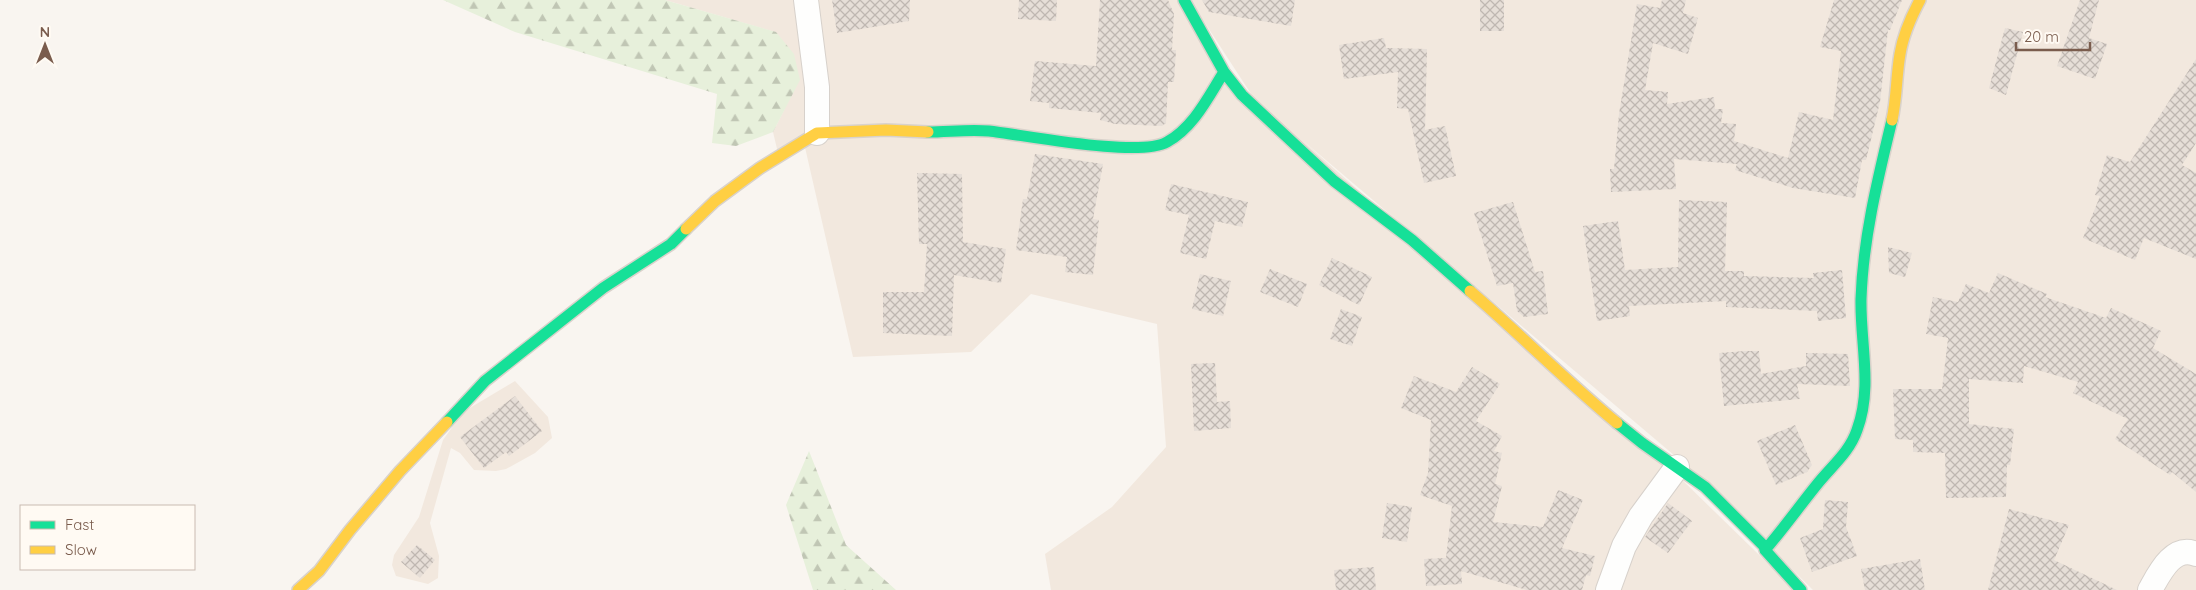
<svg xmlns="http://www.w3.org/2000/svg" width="2196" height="590" font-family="Quicksand,sans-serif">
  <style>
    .residential { fill: #f2e8de }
    .forest { fill: url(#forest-firs) }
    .building { fill: url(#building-cross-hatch) }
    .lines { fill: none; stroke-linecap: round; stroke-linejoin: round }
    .street-casing { stroke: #d7d1cb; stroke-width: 26 }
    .fast-casing { stroke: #d9d2cb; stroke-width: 14 }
    .slow-casing { stroke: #d9d2cb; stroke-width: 14 }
    .street { stroke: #fefefd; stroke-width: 24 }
    .fast { stroke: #16e098; stroke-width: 11 }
    .slow { stroke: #ffcf43; stroke-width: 11 }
  </style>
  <defs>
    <pattern id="forest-firs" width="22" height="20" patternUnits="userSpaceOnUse" patternTransform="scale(1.25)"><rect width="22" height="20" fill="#e7f0db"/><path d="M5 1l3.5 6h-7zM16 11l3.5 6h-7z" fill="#c0c6b4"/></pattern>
    <pattern id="building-cross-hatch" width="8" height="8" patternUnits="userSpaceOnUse" patternTransform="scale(1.25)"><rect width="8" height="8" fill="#e6ded7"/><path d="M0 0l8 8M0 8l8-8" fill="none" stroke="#bfb7b1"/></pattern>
  </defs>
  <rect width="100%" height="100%" fill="#f9f5f0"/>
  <path class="residential" d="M665,0H1178L1208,56L1674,472L1795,590H1051L1045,554L1112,507L1166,447L1157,324L1031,294L971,352L853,357L804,143L778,153L773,132L785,108L775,32Z
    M1190,0H2196V590H1813L1688,467L1255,100Z
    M515,381L548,417L552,438L535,453L506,469L496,471L474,470L460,453L451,448L430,523L439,556L438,578L428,584L396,576L392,565L394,555L419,517L443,440L463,412Z"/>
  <path class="forest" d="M443,0H665L776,32L794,54L800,80L773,132L736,146L712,143L717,94L515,32Z
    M809,451L846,545L896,590H813L786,505Z"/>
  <path class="building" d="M832,0H910L909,21L837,33Z
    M1019,0H1057L1056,21L1018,19Z
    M1100,0H1168L1174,14L1172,50H1176L1174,82H1168L1166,123L1162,126L1115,124L1100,120L1101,113L1049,108V103L1030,101L1035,61L1096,66Z
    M1202,0H1295L1291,26L1209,12Z
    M1480,0H1504V31H1480Z
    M1662,0H1686L1683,13L1698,18L1688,54L1653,43L1645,90L1668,92L1667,104L1714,97L1715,109H1723L1721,123L1736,124L1734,141L1788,158L1799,112L1833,120L1841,51L1820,47L1834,0H1902L1890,30H1888L1880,102L1866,160H1862L1855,198L1793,188L1735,170L1737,164L1674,159L1676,189L1611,192L1610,169H1614L1619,114L1637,4L1660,8Z
    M2080,0H2099L2089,38L2107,44L2095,79L2057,66Z
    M2005,28L2023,32L2006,95L1989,88Z
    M1384,38L1386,48L1427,49L1425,130L1445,126L1456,176L1424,183L1408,109L1397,108L1398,72L1344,79L1339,45Z
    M2196,59V143L2182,165L2196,173V259L2144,238L2135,260L2083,238L2100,196L2095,195L2107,155L2130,162Z
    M1035,154L1103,164L1093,219L1099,220L1093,275L1065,272L1067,257L1016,250L1023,199H1027Z
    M917,173L962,174L963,242L1006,249L1001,283L954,275L952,336L883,333V292H924L927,244H919Z
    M1171,184L1248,202L1242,227L1215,221L1206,259L1180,253L1189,215L1165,210Z
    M1679,200L1727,202L1725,271H1744V276L1814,278L1813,273L1842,270L1846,318L1818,321L1817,311L1726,307V301L1629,306L1630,316L1597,321L1583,226L1618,221L1625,270L1678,267Z
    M1513,202L1535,272L1543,271L1548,314L1524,317L1517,311L1513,283L1497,286L1474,213Z
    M1888,247L1912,253L1905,277L1889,273Z
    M1332,258L1372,277L1359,305L1319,285Z
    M1270,269L1307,284L1298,307L1260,292Z
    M1998,273L2047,294L2045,297L2106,318L2111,308L2161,331L2153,348L2196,374V492L2172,472L2170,475L2115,439L2128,419L2073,393L2078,382L2024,366L2023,383L1969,379V424L2014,429L2010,465H2007L2006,497L1946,498L1945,453L1913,452V440L1895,439L1893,389H1942L1948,338L1926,334L1933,297L1958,302L1966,284L1989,293Z
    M1200,274L1231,281L1223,316L1192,309Z
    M1341,309L1362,317L1352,346L1330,339Z
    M1745,351H1759L1761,374L1806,366V353L1848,354L1850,386L1797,384L1800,399L1724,406L1719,353Z
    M1215,363L1217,402L1230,401L1231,428L1194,431L1191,364Z
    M1472,367L1500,384L1476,421L1502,436L1494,451L1502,453L1495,484L1502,486L1493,522L1543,527L1558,490L1583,500L1562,548L1595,556L1590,576L1586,575L1582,590H1527L1461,571L1462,584L1426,586L1424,559L1446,558L1452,506L1420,495L1428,473L1431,420L1401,408L1414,376L1456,392Z
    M515,396L542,431L509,456L506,452L484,468L460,437Z
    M1795,425L1812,465L1807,472L1776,485L1757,441Z
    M1825,500L1848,502L1846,527L1857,556L1812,572L1800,538L1823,529Z
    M1387,503L1412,507L1407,542L1382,538Z
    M1668,503L1692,521L1668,553L1645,537Z
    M2009,509L2069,525L2054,560L2117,590H1988Z
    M417,545L435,560L420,578L401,562Z
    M1920,559L1925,590H1865L1861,569Z
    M1374,567L1376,590H1336L1334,570Z"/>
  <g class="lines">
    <g class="street-casing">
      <path id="street" d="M806,0L817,87V133
        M1608,590L1624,546L1641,516L1677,467
        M2150,590C2159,574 2173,544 2196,554"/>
    </g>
    <g class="fast-casing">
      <path id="fast" d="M1184,0L1224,72L1242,95L1334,181L1412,240L1470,291
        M928,132C948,132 969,129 989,131C1025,135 1139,158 1167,142C1194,127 1208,97 1224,72
        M447,422L485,381L603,288L671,244L686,229
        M1617,423L1642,443L1705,487L1764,546L1765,550L1801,590
        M1765,550C1784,528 1801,504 1819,482C1833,465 1850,451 1857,430C1873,387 1860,343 1861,299C1863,238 1878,178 1892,120"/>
    </g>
    <g class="slow-casing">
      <path id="slow" d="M1892,120C1897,97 1896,77 1900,54C1903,35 1911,17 1920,0
        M686,229L715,201L760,168L817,133L886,130L928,132
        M1470,291C1520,334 1566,381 1617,423
        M298,590L319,571L350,530L400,471L447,422"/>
    </g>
    <use href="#street" class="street"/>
    <use href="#fast" class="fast"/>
    <use href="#slow" class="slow"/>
  </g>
  <rect x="20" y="505" width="175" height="65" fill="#fffaf3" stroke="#cabbb1"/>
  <rect x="30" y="521" width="25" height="8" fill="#16e098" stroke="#cabbb1"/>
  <text x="65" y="530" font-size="15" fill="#7a5c4d">Fast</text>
  <rect x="30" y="546" width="25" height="8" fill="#ffcf43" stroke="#cabbb1"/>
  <text x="65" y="555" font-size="15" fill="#7a5c4d">Slow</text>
  <g transform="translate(45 45)" stroke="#fffaf3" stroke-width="4" paint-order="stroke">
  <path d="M0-4L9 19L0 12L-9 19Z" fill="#7a5c4d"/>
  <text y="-8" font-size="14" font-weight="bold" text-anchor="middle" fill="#7a5c4d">N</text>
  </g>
  <path d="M2016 42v8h74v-8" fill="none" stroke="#7a5c4d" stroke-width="2.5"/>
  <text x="2024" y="42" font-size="15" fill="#7a5c4d" stroke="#fffaf3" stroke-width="4" paint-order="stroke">20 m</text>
</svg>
